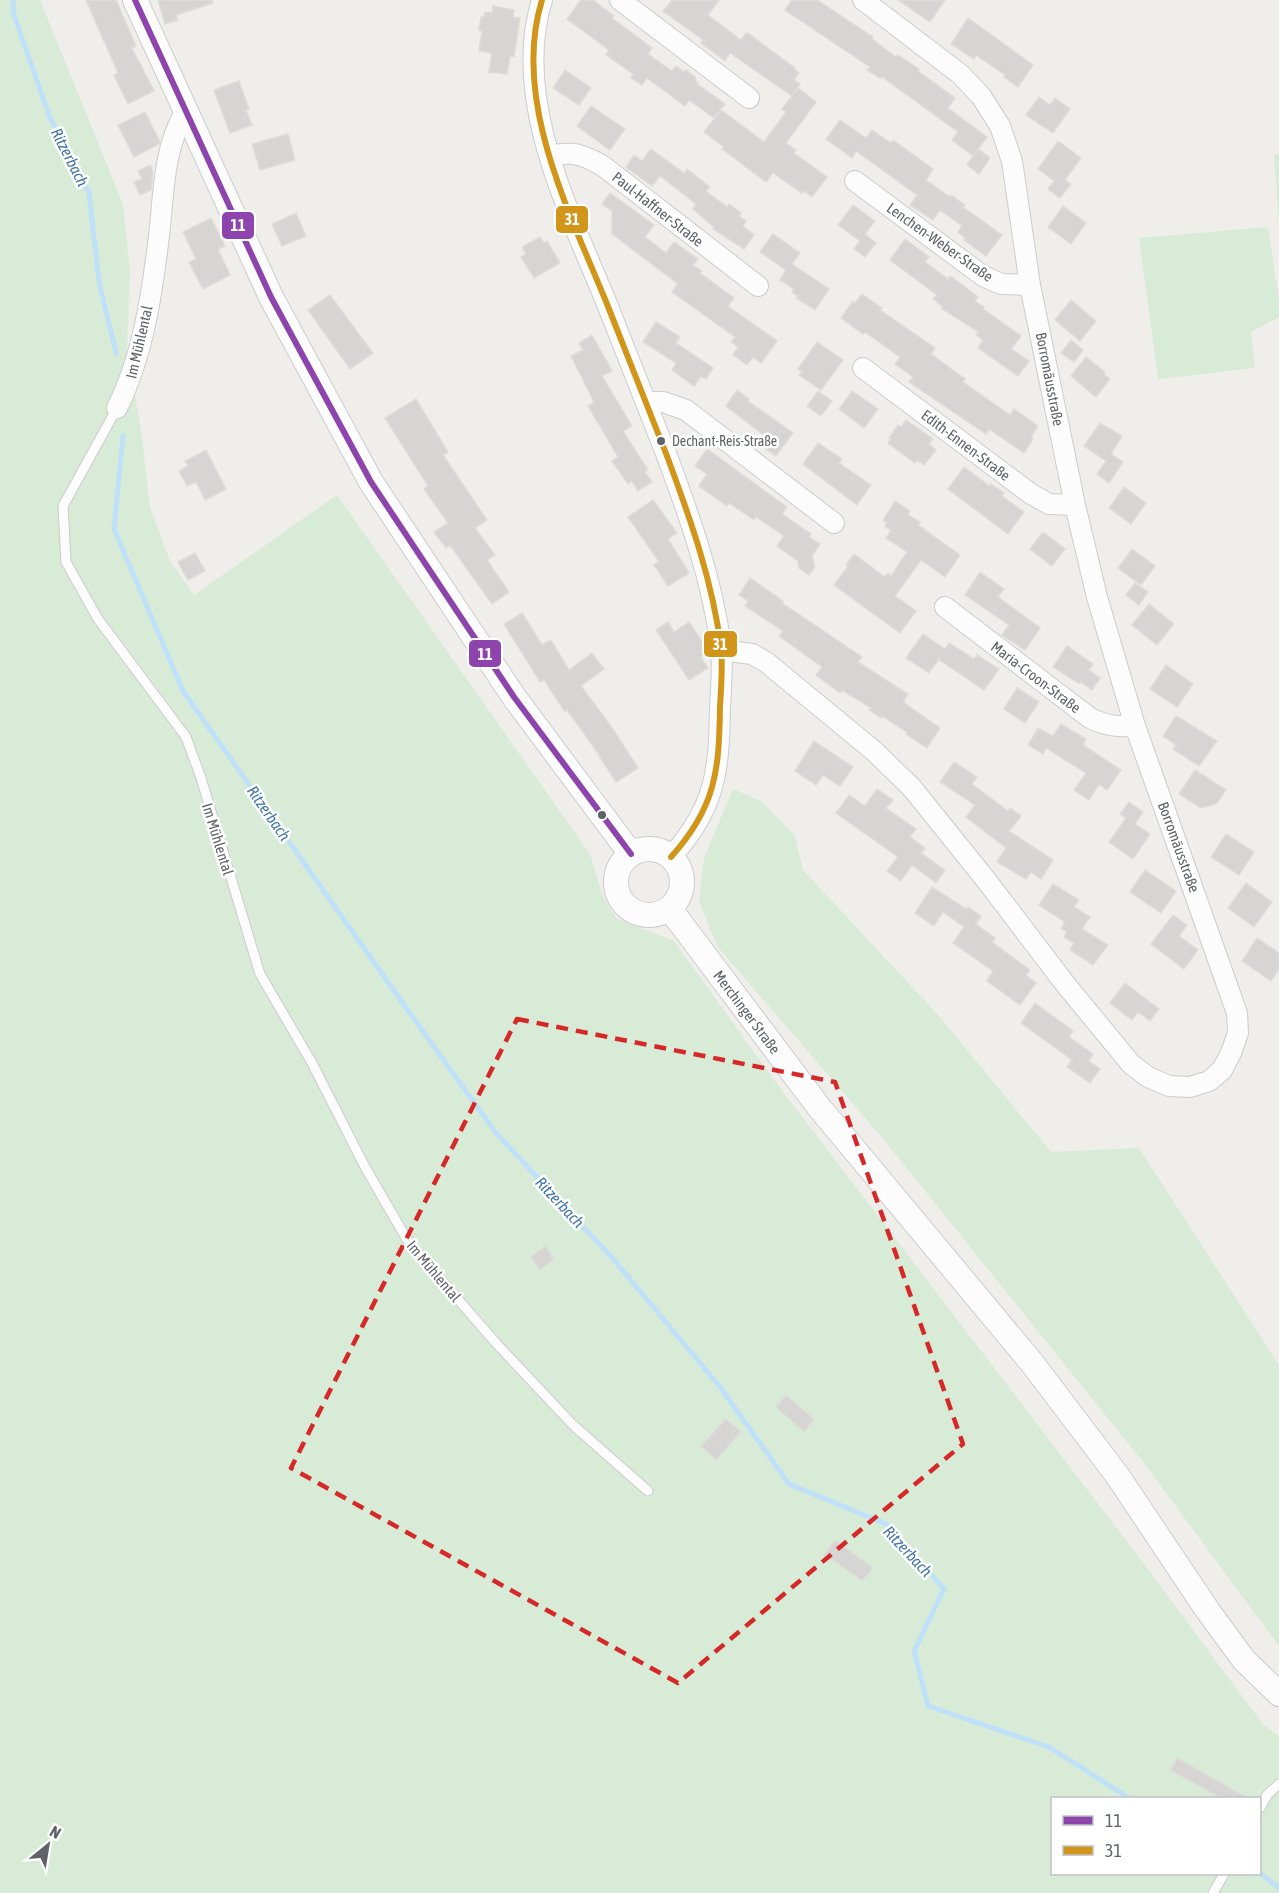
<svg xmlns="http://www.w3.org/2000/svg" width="1279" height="1893" font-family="'Asap Condensed',sans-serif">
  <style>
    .green { fill: #d8ebd6; fill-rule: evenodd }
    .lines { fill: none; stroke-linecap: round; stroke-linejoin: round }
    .stream { stroke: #bfe0f9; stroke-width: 5 }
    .building { fill: #d6d5d3; stroke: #deddd9; stroke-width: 1.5 }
    .service-casing { stroke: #cbcccc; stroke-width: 11 }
    .minor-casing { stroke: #cbcccc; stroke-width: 22 }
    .tertiary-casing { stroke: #cbcccc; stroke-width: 26 }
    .service { stroke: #fdfcfc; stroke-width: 9 }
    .minor { stroke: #fdfcfc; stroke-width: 20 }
    .tertiary { stroke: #fdfcfc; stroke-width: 24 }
    .bus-1-casing { stroke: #fff; stroke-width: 10 }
    .bus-2-casing { stroke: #fff; stroke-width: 10 }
    .bus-1 { stroke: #8e44ad; stroke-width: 6 }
    .bus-2 { stroke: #d1951a; stroke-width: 6 }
    .marked { fill: none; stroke: #d62828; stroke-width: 4.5; stroke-dasharray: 12 8; stroke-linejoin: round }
    .bus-dot { fill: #5f6368; stroke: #fff; stroke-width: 2 }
    .labels { text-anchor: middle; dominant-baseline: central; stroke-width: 5; stroke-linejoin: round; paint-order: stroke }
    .bus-label { font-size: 14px; fill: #5f6368; stroke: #fff; text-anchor: start }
    .street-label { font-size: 15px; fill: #5f6368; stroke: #fff }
    .water-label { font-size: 16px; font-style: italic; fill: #4174aa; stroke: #fff }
    .line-badge { stroke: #fff; stroke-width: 2 }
    .badge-label { font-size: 16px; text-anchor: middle; font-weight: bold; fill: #fff }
  </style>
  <rect width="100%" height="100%" fill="#efeeea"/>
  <path class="green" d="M0,0H40L123,204L130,272L127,348L141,430L150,507L170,561L194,595L337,495L590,854L603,897L617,919L674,941L777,1084L1138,1556L1262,1723L1279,1736V1893H0ZM1052,1798H1260V1874H1052Z
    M1274,154L1279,155V225Z
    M1268,227L1279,300V317L1251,332L1255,368L1158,379L1139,238Z
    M733,789L761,801L795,836L803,870L939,1016L1051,1152L1139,1148L1279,1365V1646L1144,1463L880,1135L717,946L699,901L704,858Z"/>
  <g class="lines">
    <path class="stream" d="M13,0L14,15L50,118L89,193L99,282L116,353
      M123,436L114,529L183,691L409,1012L496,1133L614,1260L720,1387L789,1484L886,1524L944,1589L914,1651L928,1706L1049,1747L1129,1798
      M1260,1873L1279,1888"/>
  </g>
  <path class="building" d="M86,0H116L136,46L132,48L154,91L128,104L114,75L118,73Z
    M158,0H212L213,3L176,15L178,20L165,24Z
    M581,0H593L614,16L612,18L652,48L648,54L672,71L676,66L684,72L686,70L696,78L695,80L700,86L725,104L714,118L689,100L685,106L647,78L642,85L631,78L633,74L606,55L609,50L567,19Z
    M672,0H719L708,15L741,40L746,33L749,34L795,68L794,69L799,73L794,80L800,84L792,96L730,53L725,61L701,43L703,40L663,11Z
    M792,0H817L873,37L872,39L896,57L898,55L919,69L918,71L955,98L948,108L987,137L973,156L952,140L958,132L882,77L881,79L867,70L870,67L785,10Z
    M898,0H945L930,22Z
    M493,6L514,10L513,17L520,18L514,57L510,56L507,74L489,72L492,53L479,51L482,31L479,30L481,17H484L485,12L492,13Z
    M968,18L1033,65L1018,87L1004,77L1005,75L976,55L974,59L951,44Z
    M565,70L591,88L579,105L553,88Z
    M239,81L249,109L246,110L252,125L230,133L214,90Z
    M798,88L816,102L786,143L796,150L794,153L827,177L812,197L804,191L802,193L773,173L766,182L722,149L724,147L704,132L721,110L764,142L786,112L782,109Z
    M1039,97L1050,105L1055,98L1070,109L1053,133L1026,115Z
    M591,106L625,129L610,150L577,126Z
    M145,112L160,142L159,144L134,157L118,125Z
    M840,120L866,138L872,130L891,143L893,140L933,169L926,180L950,197L951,195L965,205L963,207L1002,235L986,256L964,240L965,238L958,232L962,226L940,210L933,220L910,205L917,195L856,151L852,158L826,139Z
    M288,134L295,160L260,170L252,144Z
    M1058,141L1081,158L1065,180L1071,184L1060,198L1048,189L1054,181L1038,169Z
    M651,149L684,173L687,169L710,187L706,191L727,207L729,204L741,213L739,216L746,221L743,226L754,235L744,249L713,229L714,227L693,209L696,204L660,176L652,186L626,167L634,155L642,161Z
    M978,149L990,158L979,174L967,165Z
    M150,165L153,172L151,190L140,195L134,182L142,179L138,171Z
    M610,193L654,225L645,237L666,253L674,242L698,259L693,265L702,271L700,273L734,298L728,306L777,341L761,363L753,357L747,365L733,355L738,347L731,342L735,337L672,292L678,284L612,234V211L602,204Z
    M853,205L875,221L865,234L876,243L865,257L854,249L860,241L838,225Z
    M1063,206L1086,223L1071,244L1048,227Z
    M296,213L306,236L282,246L272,224Z
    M211,218L225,246L218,249L230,275L203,289L189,262L196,259L183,232Z
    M773,234L800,253L792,264L829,289L815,310L796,298L798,296L792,292L794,289L780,280L786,270L760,252Z
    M540,237L544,243L547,241L560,263L534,278L521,257L526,254L522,247Z
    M905,239L929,257L925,262L948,279L950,276L960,283L978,297L975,301L984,307L983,309L1021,336L1011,349L1029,361L1018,376L978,348L983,340L976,335L979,332L942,309L943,307L933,299L937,295L890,260Z
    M862,294L882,308L880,310L935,348L931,354L965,379L963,382L1010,415L1014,409L1038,426L1031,437L1033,439L1024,453L989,429L986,434L909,382L913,377L895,364L900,357L865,332L863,334L841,318L853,301L855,303Z
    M330,295L373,353L350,369L308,310Z
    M1071,300L1096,321L1080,341L1055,320Z
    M656,322L680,337L676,343L713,368L706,379L701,376L694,386L672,370L676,363L643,342Z
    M592,335L612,371L602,376L632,426L623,431L648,470L645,472L652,482L638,491L632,481L628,484L612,461L618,457L588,406L594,402L571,356L583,350L579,343Z
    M1071,340L1083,350L1074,362L1061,353Z
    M817,342L843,360L821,390L799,375L802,371L798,369Z
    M1086,357L1105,372L1104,374L1110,379L1096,397L1071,376Z
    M737,390L749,399L748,401L793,433L776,456L759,444L765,436L726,406Z
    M818,391L832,401L821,416L807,406Z
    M852,391L878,409L864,428L839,409Z
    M416,399L448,452L443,455L487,520L475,528L495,555L487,560L509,592L492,604L450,545L446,548L434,532L448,523L424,489L428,486L385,418Z
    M906,420L933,439L929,444L936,450L924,465L917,460L915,463L888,443L891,439L889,438L898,425L901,427Z
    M1100,423L1122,436L1111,454L1123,462L1109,483L1097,474L1106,461L1084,446Z
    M818,443L842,459L839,463L871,485L857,505L803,464Z
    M707,449L787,507L782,514L811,534L809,537L820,544L812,556L815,567L809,575L799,568L798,561L777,546L784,536L756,517L754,520L729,503L727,506L699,486L707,474L695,466Z
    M206,450L226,489L205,500L196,482L187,486L179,471L188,466L185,461Z
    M964,467L990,486L991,484L1004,493L1002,496L1024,512L1008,534L948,489Z
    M1124,487L1146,503L1131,524L1109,508Z
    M653,500L677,533L668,539L689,573L668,586L654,565L659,562L628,517Z
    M895,501L910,511L908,515L920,522L918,525L960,555L945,577L921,560L895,596L916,611L900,633L834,585L848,566L846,565L854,554L885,577L888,573L891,576L907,552L886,538L891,530L885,526L887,523L883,520Z
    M1043,532L1065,549L1052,566L1030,549Z
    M1132,549L1155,566L1141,585L1118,568Z
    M195,553L205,571L188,580L178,562Z
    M980,572L1004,589L998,597L1040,628L1025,650L1002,635L1009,625L965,595Z
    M750,578L783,601L782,603L862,657L858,662L908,694L903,702L940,728L927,748L906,734L907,732L882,716L881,718L869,710L871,708L842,690L840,693L816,675L822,667L779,636L783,631L745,606L748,601L739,595Z
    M1135,583L1148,592L1139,605L1126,595Z
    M1149,604L1174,624L1157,645L1132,625Z
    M522,613L542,645L551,640L569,670L592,653L604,669L581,686L613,729L638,768L616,782L599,756H600L567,710L565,712L544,680L540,682L504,624Z
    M668,622L674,632L689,622L709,652L701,657L708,668L689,680L656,630Z
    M923,634L945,649L949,643L974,659L977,655L999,669L984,690L938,659L941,656L929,673L906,658Z
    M1067,646L1093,664L1089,670L1100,678L1092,690L1081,682L1080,684L1053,667Z
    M1166,665L1193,684L1177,707L1150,689Z
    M1017,688L1039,702L1025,723L1004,709Z
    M1176,716L1217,741L1199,766L1173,749L1176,745L1163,736Z
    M1061,724L1086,739L1083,745L1121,770L1107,790L1099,784L1089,800L1074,790L1086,773L1046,748L1043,754L1028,745L1038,728L1053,736Z
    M814,741L853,767L840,786L823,775L816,785L795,771Z
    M954,762L977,777L972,784L1008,811L1010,808L1021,816L1009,831L1053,860L1041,879L1031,872L1026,879L997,862L1006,848L966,817L975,805L940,782Z
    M1195,770L1226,790L1216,804L1201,808L1179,794Z
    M877,789L893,800L886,808L916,829L910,837L925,848L921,853L945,870L936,883L912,865L901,881L887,871L898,857L836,813L849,795L865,806Z
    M1129,802L1143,812L1135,824L1150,834L1133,859L1109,842L1126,818L1120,814Z
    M1226,834L1254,852L1239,875L1211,857Z
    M1145,870L1176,891L1161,913L1130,892Z
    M1246,883L1272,902L1254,927L1228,908Z
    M1053,884L1079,900L1074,907L1090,917L1082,929L1108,945L1093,965L1070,950L1074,943L1064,937L1067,932L1061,928L1065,922L1039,905Z
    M932,887L966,909L968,907L981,916L976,924L995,938L992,942L1030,970L1026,975L1036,983L1020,1005L987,981L993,971L953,943L964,927L943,912L934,926L915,913Z
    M1173,915L1187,925L1179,936L1198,950L1184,969L1151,944Z
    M1257,938L1279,953V969L1271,981L1242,961Z
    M1125,983L1159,1009L1150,1021L1138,1012L1132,1020L1110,1003Z
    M1035,1003L1073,1031L1069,1037L1093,1054L1089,1061L1100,1069L1090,1083L1067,1067L1072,1060L1021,1023Z
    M545,1246L554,1259L540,1270L531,1257Z
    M786,1395L814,1419L804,1432L776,1407Z
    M726,1419L741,1432L716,1460L701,1446Z
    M835,1540L873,1568L862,1581L825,1554Z
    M1177,1758L1248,1798H1221L1170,1770Z"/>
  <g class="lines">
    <g class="service-casing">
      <path id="service" d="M117,408L63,506L66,562L98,619L186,737L201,778L260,974L312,1063L365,1167L409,1243L495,1342L573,1425L648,1491
        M1260,1808L1267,1795L1279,1784
        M1213,1893L1224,1874"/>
    </g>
    <g class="minor-casing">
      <path id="minor" d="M542,0C511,100 570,213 607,304C627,355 647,405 667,456C690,518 713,582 721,648C723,667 721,688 720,707C719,771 716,807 671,857
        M620,0L749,98
        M550,156C573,151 582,154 603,166L758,286
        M855,181L983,276L1001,284L1030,285
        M863,368L1031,494L1049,504L1075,505
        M646,402H663L686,410L834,523
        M117,408C143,356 152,294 159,236C164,193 163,150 185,112
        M945,607L1090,718C1106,726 1118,727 1135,726
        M721,650L752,654L766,662L874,751L912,788L986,880L1066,985L1131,1064L1148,1077L1169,1086L1190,1087L1209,1081L1222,1070L1231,1053L1238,1033L1237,1013L1135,726L1097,597L1075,505L1030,285L1012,161L1000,126L981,96L960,74L863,0"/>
    </g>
    <g class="tertiary-casing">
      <path id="tertiary" d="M135,0L271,297L371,482L514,697L631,854
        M616 882a33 33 0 1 1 66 0a33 33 0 1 1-66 0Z
        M670,909L818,1106L1032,1363L1117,1475L1208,1611L1244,1660L1279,1694"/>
    </g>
    <use href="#service" class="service"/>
    <use href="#minor" class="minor"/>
    <use href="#tertiary" class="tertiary"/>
    <g class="bus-1-casing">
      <path id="bus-1" d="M135,0L271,297L371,482L514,697L631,854"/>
    </g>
    <g class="bus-2-casing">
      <path id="bus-2" d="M542,0C511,100 570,213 607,304C627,355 647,405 667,456C690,518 713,582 721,648C723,667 721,688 720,707C719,771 716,807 671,857"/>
    </g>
    <use href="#bus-1" class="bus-1"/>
    <use href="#bus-2" class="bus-2"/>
  </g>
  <path class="marked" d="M517,1019L835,1082L963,1444L678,1683L291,1468Z"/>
  <g class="bus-dot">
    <circle cx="661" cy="441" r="5"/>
    <circle cx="602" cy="815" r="5"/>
  </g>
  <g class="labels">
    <g class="bus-label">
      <text x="672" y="441">Dechant-Reis-Straße</text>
    </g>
    <g class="street-label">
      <text transform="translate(658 209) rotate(38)">Paul-Haffner-Straße</text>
      <text transform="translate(940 242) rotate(35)">Lenchen-Weber-Straße</text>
      <text transform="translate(139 342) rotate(-77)">Im Mühlental</text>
      <text transform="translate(1050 379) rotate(79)">Borromäusstraße</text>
      <text transform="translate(966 445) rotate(37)">Edith-Ennen-Straße</text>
      <text transform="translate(1036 677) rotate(37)">Maria-Croon-Straße</text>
      <text transform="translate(218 839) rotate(73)">Im Mühlental</text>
      <text transform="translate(1179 847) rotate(70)">Borromäusstraße</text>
      <text transform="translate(747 1012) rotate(53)">Merchinger Straße</text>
      <text transform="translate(434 1271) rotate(50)">Im Mühlental</text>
    </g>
    <g class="water-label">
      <text transform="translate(70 157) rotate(63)">Ritzerbach</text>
      <text transform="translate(269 813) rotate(55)">Ritzerbach</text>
      <text transform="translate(560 1202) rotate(47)">Ritzerbach</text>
      <text transform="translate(908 1551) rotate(47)">Ritzerbach</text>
    </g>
  </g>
  <g class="line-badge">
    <rect x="555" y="205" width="34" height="29" rx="6" fill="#d1951a"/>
    <rect x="221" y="211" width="34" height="29" rx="6" fill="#8e44ad"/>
    <rect x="703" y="630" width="35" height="28" rx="6" fill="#d1951a"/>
    <rect x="468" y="639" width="34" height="29" rx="6" fill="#8e44ad"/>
  </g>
  <g class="badge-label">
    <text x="572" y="225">31</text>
    <text x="238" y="231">11</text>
    <text x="720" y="650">31</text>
    <text x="485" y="660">11</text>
  </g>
  <rect x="1051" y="1797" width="210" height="78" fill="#ffffff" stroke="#bfc1c3" stroke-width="1.5"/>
  <rect x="1063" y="1816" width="30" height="9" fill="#8e44ad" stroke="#bfc1c3" stroke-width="1.5"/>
  <text x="1105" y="1827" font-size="18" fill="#5f6368">11</text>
  <rect x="1063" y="1846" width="30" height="9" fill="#d1951a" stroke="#bfc1c3" stroke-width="1.5"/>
  <text x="1105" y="1857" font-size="18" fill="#5f6368">31</text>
  <g transform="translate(48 1845) rotate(30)" stroke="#ffffff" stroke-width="4.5" paint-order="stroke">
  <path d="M0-4.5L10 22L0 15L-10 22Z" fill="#5f6368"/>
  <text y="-9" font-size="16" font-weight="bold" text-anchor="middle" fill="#5f6368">N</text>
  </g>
</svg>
